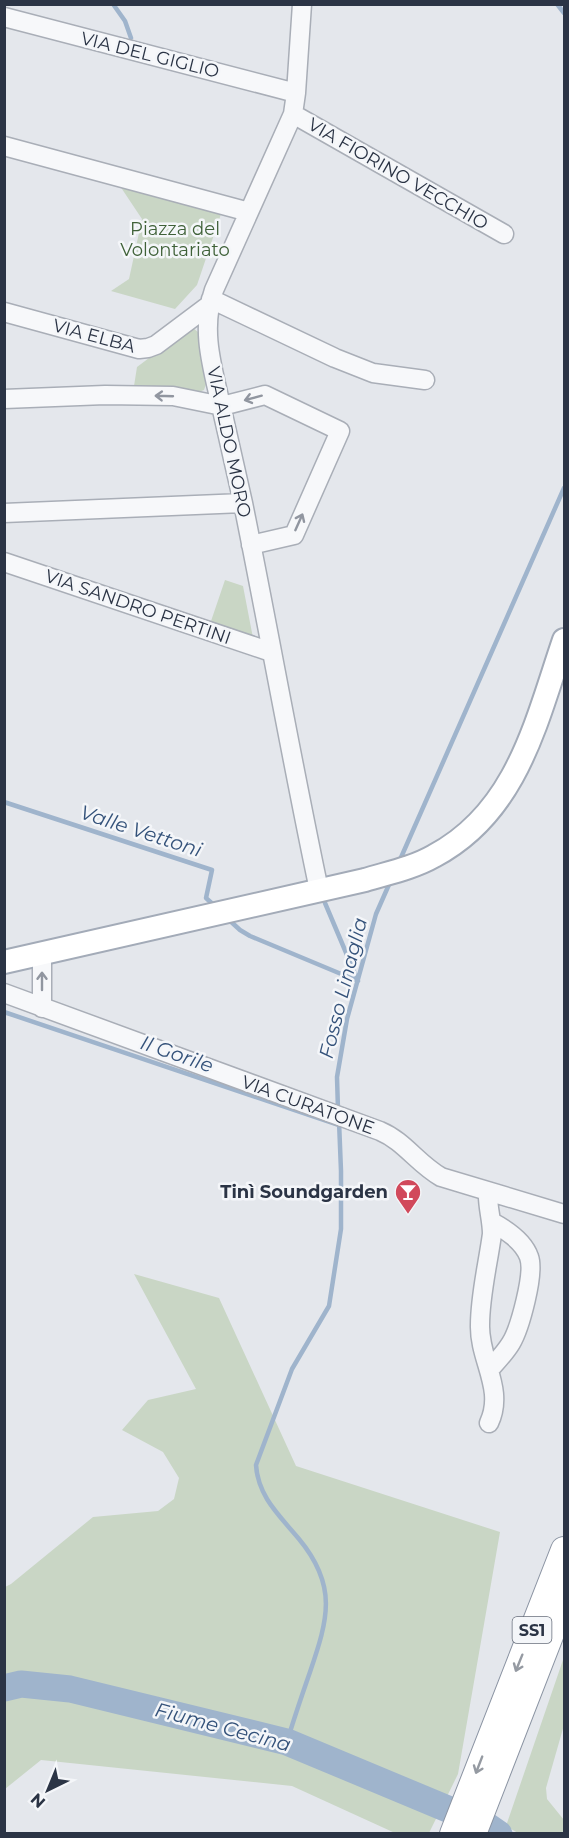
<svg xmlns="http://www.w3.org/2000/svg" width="569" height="1838" font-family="Montserrat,sans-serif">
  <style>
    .green { fill: #c9d6c5 }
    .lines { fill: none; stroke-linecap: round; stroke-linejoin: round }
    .stream { stroke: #9fb4cc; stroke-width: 4.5 }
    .river { stroke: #9fb4cc; stroke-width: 27 }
    .minor-casing { stroke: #a9aeb7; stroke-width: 21 }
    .major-casing { stroke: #a3abb8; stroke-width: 26 }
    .highway-casing { stroke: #8b94a3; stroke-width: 28 }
    .minor { stroke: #f7f8fa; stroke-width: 18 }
    .major { stroke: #fff; stroke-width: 22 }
    .highway { stroke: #fff; stroke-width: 26 }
    .oneway { stroke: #9196a0 }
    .oneway2 { stroke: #959aa2 }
    .labels { text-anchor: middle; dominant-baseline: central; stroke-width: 5; stroke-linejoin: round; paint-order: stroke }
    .shield { fill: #f4f6f9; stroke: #676e7b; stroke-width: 1.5 }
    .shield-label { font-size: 16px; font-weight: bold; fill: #2b3445 }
    .street-label { font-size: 18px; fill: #2b3445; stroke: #f4f6f9 }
    .park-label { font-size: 18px; fill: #3f6138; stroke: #f4f6f9 }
    .poi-label { font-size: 18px; font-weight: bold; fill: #2b3445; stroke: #f4f6f9; text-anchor: end }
    .water-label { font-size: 20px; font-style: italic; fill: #34527a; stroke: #f4f6f9 }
  </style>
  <rect width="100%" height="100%" fill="#e4e7ec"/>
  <path class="green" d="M118,183L221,214L197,285L175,309L111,291L129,279L142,219Z
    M189,328H193L198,332L206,384L204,390L199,392L134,386L137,367Z
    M225,580L243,586L253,638L210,624Z
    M134,1274L219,1298L296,1466L500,1532L458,1774L429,1833H395L292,1786L41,1760L5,1789V1587L11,1584L93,1517L158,1511L174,1499L179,1478L163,1452L122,1430L148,1400L196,1389Z
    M564,1657V1725L546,1788L547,1799L564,1820V1833H518L506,1826Z"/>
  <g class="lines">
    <path class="stream" d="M113,4L125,21L131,38
      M557,4L564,13
      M4,802L212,870L206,898L216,907
      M399,862L564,488
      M325,903L358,981
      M228,919L240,930L250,936L358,981
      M4,1012L339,1125
      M338,1110L337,1077L347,1019L376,914L391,880
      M287,1742C294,1718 302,1695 310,1672C328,1619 338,1586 299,1539C280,1516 258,1497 256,1465L292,1369L329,1306L341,1229V1171L339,1121"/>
    <path class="river" d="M4,1688L21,1684L70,1689L287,1742L486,1825L499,1834"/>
    <g class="minor-casing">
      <path id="minor" d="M302,4L296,93L293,114L214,290C200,331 213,369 222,410C229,441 236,472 243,503C269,632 292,762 319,890
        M4,17L296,93
        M293,114L504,234
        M4,146L249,212
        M211,299L335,358L373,373L425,380
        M4,312L139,349L148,348L156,345L208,306
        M4,399L105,395L173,396L222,406L265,395L340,431L294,535L251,545
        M4,513L243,503
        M4,562L271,652
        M42,954V1008
        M4,993L380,1131C404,1141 418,1164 441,1177L564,1214
        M488,1191C487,1206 492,1219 492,1234C488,1264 480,1295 480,1325C479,1360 505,1389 489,1423
        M490,1369C497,1361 505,1353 511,1343C520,1328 535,1273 529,1257C524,1242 505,1229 492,1222"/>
    </g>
    <g class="major-casing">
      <path id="major" d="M4,962L365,880C388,873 413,868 434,856C517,812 536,722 564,640"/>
    </g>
    <g class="highway-casing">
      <path id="highway" d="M453,1834L564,1550
        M473,1834L564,1600"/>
    </g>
    <use href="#minor" class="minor"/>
    <use href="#major" class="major"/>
    <use href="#highway" class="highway"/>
  </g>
  <defs><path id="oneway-shaft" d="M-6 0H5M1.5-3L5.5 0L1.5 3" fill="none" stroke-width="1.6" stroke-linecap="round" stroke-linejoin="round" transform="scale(1.5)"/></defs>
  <g class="oneway">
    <use href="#oneway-shaft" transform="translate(164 396) rotate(-178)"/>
    <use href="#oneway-shaft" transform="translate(253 398) rotate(165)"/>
    <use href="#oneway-shaft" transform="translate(299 522) rotate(-66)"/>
    <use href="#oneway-shaft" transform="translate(42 981) rotate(-90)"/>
  </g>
  <g class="oneway2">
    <use href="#oneway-shaft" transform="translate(519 1663) rotate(112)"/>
    <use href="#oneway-shaft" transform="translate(479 1765) rotate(111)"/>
  </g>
  <defs>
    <g id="bar-pin" transform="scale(1.35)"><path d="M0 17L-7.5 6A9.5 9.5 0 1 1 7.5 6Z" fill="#d1495b" stroke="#f4f6f9"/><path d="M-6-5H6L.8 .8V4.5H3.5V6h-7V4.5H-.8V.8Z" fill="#fff"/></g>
  </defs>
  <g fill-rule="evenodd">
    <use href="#bar-pin" x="408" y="1192"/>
  </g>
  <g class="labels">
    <rect class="shield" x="512.5" y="1617" width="39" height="26" rx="4.5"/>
    <g class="shield-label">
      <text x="532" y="1630">SS1</text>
    </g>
    <g class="street-label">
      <text transform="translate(150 55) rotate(14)">VIA DEL GIGLIO</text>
      <text transform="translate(398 174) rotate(30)">VIA FIORINO VECCHIO</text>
      <text transform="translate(94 336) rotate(15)">VIA ELBA</text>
      <text transform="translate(229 442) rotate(78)">VIA ALDO MORO</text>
      <text transform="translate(138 607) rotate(19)">VIA SANDRO PERTINI</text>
      <text transform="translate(308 1105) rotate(20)">VIA CURATONE</text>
    </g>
    <g class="park-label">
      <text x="175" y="229">Piazza del<tspan x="175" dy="21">Volontariato</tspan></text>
    </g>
    <g class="poi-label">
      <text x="388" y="1192">Tinì Soundgarden</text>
    </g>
    <g class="water-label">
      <text transform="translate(141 831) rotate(18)">Valle Vettoni</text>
      <text transform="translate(343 988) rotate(-76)">Fosso Linaglia</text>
      <text transform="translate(177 1054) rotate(19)">Il Gorile</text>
      <text transform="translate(223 1727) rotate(15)">Fiume Cecina</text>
    </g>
  </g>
  <rect width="569" height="1838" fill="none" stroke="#2b3445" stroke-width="12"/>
  <g transform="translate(48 1790) rotate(223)" stroke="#f4f6f9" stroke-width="4.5" paint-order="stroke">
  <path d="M0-4.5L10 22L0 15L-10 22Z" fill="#2b3445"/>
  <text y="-9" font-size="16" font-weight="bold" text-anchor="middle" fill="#2b3445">N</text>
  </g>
</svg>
